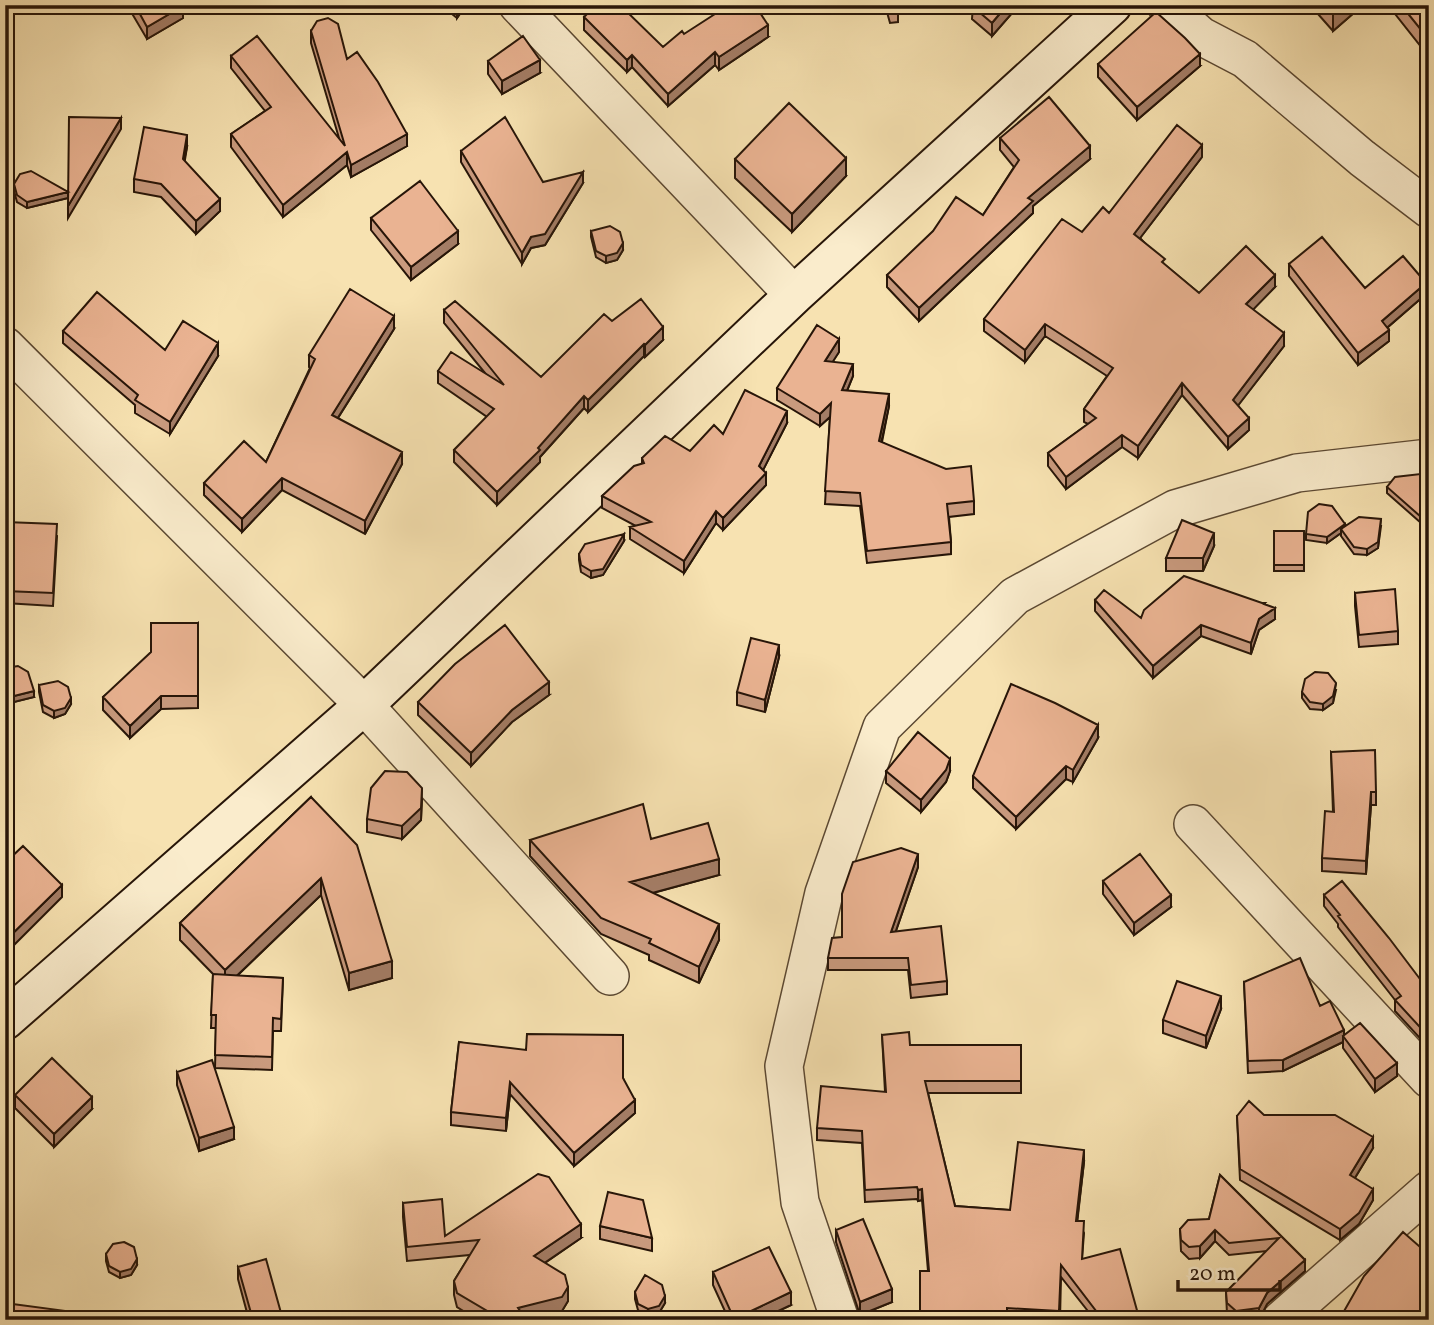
<svg xmlns="http://www.w3.org/2000/svg" width="1434" height="1325" font-family="Vollkorn,serif">
  <style>
    .lines { fill: none; stroke-linecap: round; stroke-linejoin: round }
    .street-casing { stroke: #5b4832; stroke-width: 40 }
    .secondary-casing { stroke: #271508; stroke-width: 42 }
    .street { stroke: #faeccc; stroke-width: 37 }
    .secondary { stroke: #faeccc; stroke-width: 38 }
    .wall { fill: #c99a7e; stroke: #271508; stroke-width: 2 }
    .shaded-wall { fill: #a47d66; stroke: #271508; stroke-width: 2 }
    .building { fill: #eab392; stroke: #271508; stroke-width: 2 }
  </style>
  <rect width="100%" height="100%" fill="#f7e2b1"/>
  <filter id="stains"><feTurbulence type="fractalNoise" baseFrequency=".00286" numOctaves="4"/><feColorMatrix values="0 0 0 0 .2 0 0 0 0 .09 0 0 0 0 .02 0 0 0 .5 -.17"/></filter>
  <radialGradient id="worn" r=".72"><stop offset=".6" stop-color="#630" stop-opacity="0"/><stop offset="1" stop-color="#630" stop-opacity=".3"/></radialGradient>
  <g class="lines">
    <g class="street-casing">
      <path id="street" d="M518,5L794,295
        M1166,5L1201,36L1245,59L1362,158L1429,209
        M5,346L364,705L610,976
        M1193,824L1429,1079
        M840,1320L800,1202L784,1066L824,893L882,727L1015,596L1175,509L1297,473L1429,458
        M1281,1320L1429,1190"/>
    </g>
    <g class="secondary-casing">
      <path id="secondary" d="M5,1020L364,705L794,295L1112,5"/>
    </g>
    <use href="#street" class="street"/>
    <use href="#secondary" class="secondary"/>
  </g>
  <path class="wall" d="M127,5H183V18L147,39Z
    M441,5H466L457,18Z
    M885,5H898V22L890,23Z
    M973,5H1019L992,36L972,19Z
    M1310,5H1363L1333,31Z
    M1388,5H1429V56L1426,53Z
    M584,17L663,47L684,34L768,37L719,70L715,65L668,106L632,67L627,72L584,30Z
    M311,31L347,59L407,146L351,177L347,165L283,217L231,147V134L265,111L231,68V56L339,138L311,43Z
    M488,61L540,73L502,94L488,74Z
    M1098,64L1200,66L1137,120L1098,77Z
    M1000,138L1090,159L1033,206V213L919,321L887,287V275L983,215L1014,167L1000,150Z
    M187,147L184,161L220,211L196,234L161,197L134,192V179Z
    M461,151L543,182L583,183L545,245L531,248L522,264L461,162Z
    M1202,157L1140,238L1165,265L1199,293L1275,287L1252,310L1284,346L1238,405L1249,430L1228,449L1182,395L1138,458L1122,447L1066,489L1048,466V453L1088,424L1084,422V409L1107,376L1045,336L1025,362L984,331V319L1082,232L1109,213Z
    M735,159L846,176L792,232L735,178Z
    M14,184L68,198L27,208L17,202L14,191Z
    M371,218L458,244L411,280L371,230Z
    M591,231L623,250L617,260L606,263L596,257L591,237Z
    M1289,264L1365,288L1426,294L1387,328L1389,341L1358,365L1289,276Z
    M444,310L541,377L612,321L663,340L645,357L644,356L588,412L584,408L540,457V462L497,505L454,462V450L487,417L438,383V371L485,373L444,323Z
    M394,329L338,418L402,464L365,534L282,490L242,532L204,495V483L266,462L310,368L309,367V355Z
    M63,331L165,350L218,356L170,434L135,413V405L63,343Z
    M839,352L832,362L853,376L847,391L889,406L882,442L974,501V514L949,517L951,542V554L867,563L860,506L825,504L830,417L820,426L777,400V388Z
    M787,423L763,470L766,485L723,530L716,523L684,573L630,539V527L636,526L602,508V496L642,464V458L690,451L723,434Z
    M1429,473V530L1387,493V487Z
    M5,522L57,536L53,606L5,603Z
    M1381,526L1378,548L1367,555L1354,554L1341,536V533L1327,543L1306,540V534L1345,527Z
    M1274,531H1304V571H1274Z
    M624,541L603,575L591,578L581,572L579,560V554Z
    M1214,546L1203,571H1166V558Z
    M1355,593L1398,631V644L1359,647L1355,606Z
    M1095,600L1141,618L1265,604L1275,619L1259,630L1251,654L1201,636L1153,678L1095,611Z
    M198,623V708L161,709L130,738L103,710V697Z
    M779,657L765,712L737,705V692Z
    M5,670L34,697L14,702L5,697Z
    M39,685L71,704L65,714L54,718L43,712L39,692Z
    M1336,690L1333,703L1323,710L1310,709L1302,698V692Z
    M549,695L512,722L471,766L418,715V702Z
    M1098,738L1073,782L1066,779L1016,829L973,788V776Z
    M1331,752L1376,792V805H1371L1366,874L1322,871V858L1333,812Z
    M886,771H950L946,782L921,812L886,783Z
    M311,797L392,978L349,990L321,895L237,976L283,978L281,1031H273L272,1070L215,1068L216,1028H211L213,974L180,940V923Z
    M422,800L421,820L402,839L367,832V819Z
    M651,839L719,875L653,893L719,940L699,983L649,960V955L601,934L530,856V840Z
    M918,867L896,931L947,981V994L911,998L908,970H828V958L842,937Z
    M1103,881L1171,907L1134,935L1103,894Z
    M1324,895L1429,991V1048L1395,1011V1000L1338,927V924L1324,906Z
    M1244,982L1320,1006L1344,1035L1397,1076L1375,1092L1343,1048V1042L1283,1071L1248,1073Z
    M1221,1009L1206,1048L1163,1033V1020Z
    M882,1035L910,1045H1021V1093H928L955,1206L1010,1210L1084,1162L1077,1221L1084,1233L1082,1259L1138,1320H1095L1061,1277L1060,1320H920L928,1271L922,1200L918,1201L917,1199L865,1202L862,1143L817,1140V1128L885,1092Z
    M459,1042L623,1078L635,1113L574,1166L510,1094L506,1131L451,1125V1112Z
    M177,1072L234,1139L199,1151L177,1085Z
    M15,1095L92,1109L54,1147L15,1108Z
    M1264,1115L1373,1148L1355,1178L1373,1200L1359,1224L1340,1240L1240,1180L1237,1116Z
    M1220,1175L1305,1260V1271L1267,1304L1259,1320H1233L1227,1314L1226,1292L1267,1251L1229,1255L1215,1241L1200,1258L1189,1259L1181,1251L1180,1229L1209,1219Z
    M403,1203L445,1236L581,1238L545,1263L568,1301L562,1311L526,1320H478L457,1307L454,1295V1281L470,1255L407,1261L403,1217Z
    M600,1226L652,1238V1251L600,1239Z
    M836,1230L892,1302L860,1315L836,1242Z
    M106,1254L137,1265L131,1275L120,1278L109,1272L106,1261Z
    M238,1267L283,1320H249L238,1279Z
    M713,1272L791,1305L759,1320H729L713,1285Z
    M635,1292L665,1303L659,1313L648,1316L638,1310L635,1299Z"/>
  <path class="shaded-wall" d="M458,5H466L457,18V7Z
    M1007,5H1019L992,36V23Z
    M1344,5H1363L1333,31V14Z
    M183,6V18L147,39V27Z
    M768,25V37L719,70V57Z
    M715,52V65L668,106V94Z
    M1200,54V66L1137,120V107Z
    M632,55V67L627,72V60Z
    M540,60V73L502,94V81Z
    M121,118V129L68,218V206Z
    M407,134V146L351,177V165Z
    M187,135V147L183,172V159Z
    M1202,145V157L1134,246V234Z
    M1090,146V159L1033,206V213L919,321V308L1028,198Z
    M347,152V165L283,217V205Z
    M846,158V176L792,232V214Z
    M583,172V183L545,245L531,248L522,264V253L531,237Z
    M68,192V198L27,208V202Z
    M220,199V211L196,234V221Z
    M458,231V244L411,280V267Z
    M623,243V250L617,260L606,263V256Z
    M1275,275V287L1246,317V304Z
    M1426,283V294L1382,332V321Z
    M394,316V329L332,427V415Z
    M1045,324V336L1025,362V350Z
    M663,327V340L645,357V345Z
    M1389,330V341L1358,365V353Z
    M1284,333V346L1233,412V400Z
    M839,339V352L825,374V361Z
    M218,343V356L170,434V422Z
    M644,344V356L588,412V400Z
    M853,364V376L842,403V390Z
    M1182,383V395L1138,458V446Z
    M889,394V406L879,453V441Z
    M584,396V408L540,457V462L497,505V492Z
    M831,403V416L820,426V414Z
    M787,411V423L759,478V466Z
    M1249,418V430L1228,449V437Z
    M1122,435V447L1066,489V477Z
    M402,452V464L365,534V521Z
    M766,473V485L723,530V518Z
    M282,478V490L242,532V519Z
    M716,511V523L684,573V561Z
    M1381,519L1378,548L1367,555V549Z
    M1345,524V531L1341,529V533L1327,543V537Z
    M1214,533V546L1203,571V558Z
    M624,534V541L603,575L591,578V571Z
    M1275,608V619L1259,630L1251,654V643L1259,619Z
    M1201,625V636L1153,678V666Z
    M779,645V657L765,712V700Z
    M549,682V695L512,722L471,766V753L512,710Z
    M1336,683L1333,703L1323,710V704Z
    M34,691V697L14,702V696Z
    M161,696V709L130,738V726Z
    M71,698V704L65,714L54,718V711Z
    M1098,725V738L1073,782V770Z
    M950,759V771L946,782L921,812V800Z
    M1066,766V779L1016,829V817Z
    M422,788L421,820L402,839V826Z
    M1371,792V805L1366,874V861Z
    M918,854V867L891,945V932Z
    M719,859V875L630,899V882Z
    M321,878V895L225,987V970Z
    M62,885V897L5,954V941Z
    M1171,895V907L1134,935V923Z
    M719,924V940L699,983V967Z
    M392,961V978L349,990V973Z
    M1221,996V1009L1206,1048V1036Z
    M1344,1030V1038L1343,1036V1042L1283,1071V1060Z
    M1397,1063V1076L1375,1092V1079Z
    M510,1082V1094L506,1131V1118Z
    M92,1097V1109L54,1147V1134Z
    M635,1100V1113L574,1166V1153Z
    M234,1127V1139L199,1151V1138Z
    M1373,1137V1148L1350,1186V1175Z
    M1084,1150V1162L1076,1233V1221Z
    M922,1189V1200L918,1201V1190Z
    M1373,1189V1200L1359,1224L1340,1240V1229Z
    M581,1224V1238L534,1270V1256Z
    M1215,1230V1241L1200,1258V1246Z
    M137,1259V1265L131,1275L120,1278V1272Z
    M1305,1260V1271L1267,1304L1259,1320V1308L1267,1293Z
    M568,1287V1301L562,1311L526,1320L518,1308Z
    M892,1289V1302L860,1315V1302Z
    M791,1292V1305L759,1320H734V1319Z
    M665,1296V1303L659,1313L648,1316V1309Z"/>
  <path class="building" d="M135,5H183V6L147,27Z
    M596,5H620L663,47L682,31L684,34L729,5H755L768,25L719,57L715,52L668,94L632,55L627,60L584,17Z
    M888,5H898V9L890,11Z
    M973,5H1007L992,23L972,6Z
    M1325,5H1344L1333,14Z
    M1401,5H1429V39L1426,36Z
    M1156,12L1185,38L1200,54L1137,107L1098,64Z
    M328,18L338,24L347,59L357,52L378,82L407,134L351,165L347,152L283,205L231,134L271,107L231,56L257,36L345,146L311,31L317,21Z
    M523,36L540,60L502,81L488,61Z
    M1049,97L1090,146L1028,198L1033,201L919,308L887,275L933,231L956,197L983,215L1019,160L1000,138Z
    M789,103L846,158L792,214L735,159Z
    M69,117L121,118L68,206Z
    M505,117L543,182L583,172L545,234L531,237L522,253L461,151Z
    M1177,125L1202,145L1134,234L1165,259L1162,262L1199,293L1246,246L1275,275L1246,304L1284,333L1233,400L1249,418L1228,437L1182,383L1138,446L1122,435L1066,477L1048,453L1096,418L1084,409L1113,368L1045,324L1025,350L984,319L1062,219L1082,232L1103,207L1109,213Z
    M144,127L187,135L183,159L220,199L196,221L161,184L134,179Z
    M31,171L68,192L27,202L17,195L14,184L20,174Z
    M420,181L458,231L411,267L371,218Z
    M610,226L620,232L623,243L617,253L606,256L596,251L591,231Z
    M1322,237L1365,288L1403,256L1426,283L1382,321L1389,330L1358,353L1289,264Z
    M350,289L394,316L332,415L402,452L365,521L282,478L242,519L204,483L244,441L266,462L315,359L309,355Z
    M97,292L165,350L183,321L218,343L170,422L135,400L138,395L63,331Z
    M641,299L663,327L645,345L644,344L588,400L584,396L538,448L540,450L497,492L454,450L494,409L438,371L451,352L504,385L444,310L455,301L541,377L604,314L612,321Z
    M817,325L839,339L825,361L853,364L842,390L889,394L879,441L946,469L971,466L974,501L947,504L951,542L867,551L860,493L825,491L831,403L820,414L777,388Z
    M745,390L787,411L759,466L766,473L723,518L716,511L684,561L630,527L651,522L602,496L634,466L644,463L642,458L665,436L690,451L714,425L723,434Z
    M1429,473V524L1387,487L1395,477Z
    M1319,504L1332,506L1345,524L1327,537L1306,534L1308,512Z
    M1359,517L1381,519L1378,542L1367,549L1354,547L1341,529Z
    M1182,520L1214,533L1203,558H1166Z
    M5,522L57,524L53,593L5,591Z
    M1274,531H1304V565H1274Z
    M624,534L603,569L591,571L581,565L579,554L585,544Z
    M1184,576L1262,603H1265L1264,604L1275,608L1259,619L1251,643L1201,625L1153,666L1095,600L1104,590L1141,618L1144,610Z
    M1395,589L1398,631L1359,635L1355,593Z
    M151,623H198V696H161L130,726L103,697L151,652Z
    M505,625L549,682L512,710L471,753L418,702L455,664Z
    M751,638L779,645L765,700L737,692Z
    M18,666L28,672L34,691L14,696L5,691V670L6,668Z
    M1315,672L1328,673L1336,683L1333,696L1323,704L1310,702L1302,692L1305,679Z
    M58,681L68,687L71,698L65,708L54,711L43,705L39,685Z
    M1011,684L1055,703L1098,725L1073,770L1066,766L1016,817L973,776Z
    M918,732L950,759L946,770L921,800L886,771Z
    M1375,750L1376,792H1371L1366,861L1322,858L1325,811L1334,812L1331,752Z
    M385,771L407,772L422,788L421,808L402,826L367,819L371,788Z
    M311,797L357,845L392,961L349,973L321,878L225,970L180,923Z
    M643,804L651,839L708,823L719,859L630,882L719,924L699,967L649,943L651,939L601,918L530,840Z
    M23,846L62,885L5,941V863Z
    M901,848L918,854L891,932L941,926L947,981L911,985L908,958H828L832,938L842,937V894L853,862Z
    M1140,854L1171,895L1134,923L1103,881Z
    M1342,881L1389,938L1429,991V1037L1395,1000L1401,996L1338,916L1340,915L1324,895Z
    M1300,958L1320,1006L1330,1001L1344,1030L1283,1060L1248,1061L1244,982Z
    M213,974L283,978L281,1019L273,1018L272,1057L215,1055L216,1015H211Z
    M1177,981L1221,996L1206,1036L1163,1020Z
    M1360,1023L1397,1063L1375,1079L1343,1036Z
    M909,1032L910,1045H1021V1081H925L955,1206L1010,1210L1018,1142L1084,1150L1076,1221H1084L1082,1259L1120,1249L1138,1314L1132,1320H1103L1061,1265L1059,1311L1007,1308V1320H920V1271H929L922,1189L918,1190L917,1187L865,1190L862,1131L817,1128L821,1086L886,1092L882,1035Z
    M527,1034L623,1035V1078L635,1100L574,1153L510,1082L506,1118L451,1112L459,1042L526,1050Z
    M52,1058L92,1097L54,1134L15,1095Z
    M212,1060L234,1127L199,1138L177,1072Z
    M1249,1101L1264,1115H1335L1373,1137L1350,1175L1373,1189L1359,1213L1340,1229L1240,1169L1237,1116Z
    M538,1174L549,1177L581,1224L534,1256L565,1275L568,1287L562,1297L518,1308L526,1320H497L499,1318L457,1293L454,1281L479,1240L407,1247L403,1203L442,1199L445,1236Z
    M1220,1175L1305,1260L1267,1293L1259,1308L1236,1311L1227,1303L1226,1292L1279,1238L1229,1243L1215,1230L1200,1246L1189,1247L1181,1240L1180,1229L1188,1220L1209,1219Z
    M608,1192L643,1200L652,1238L600,1226Z
    M863,1219L892,1289L860,1302L836,1230Z
    M1403,1232L1428,1254L1429,1253V1320H1339L1364,1276Z
    M124,1242L134,1247L137,1259L131,1269L120,1272L109,1266L106,1254L113,1244Z
    M769,1247L791,1292L734,1319L713,1272Z
    M266,1259L283,1320H253L238,1267Z
    M645,1275L662,1285L665,1296L659,1306L648,1309L638,1304L635,1292Z
    M5,1303L66,1311L65,1320H5Z"/>
  <rect width="1434" height="1325" fill="none" stroke="#f7e2b1" stroke-width="28"/>
  <rect x="7" y="7" width="1420" height="1311" fill="none" stroke="#271508" stroke-width="3.5"/>
  <rect x="14" y="14" width="1406" height="1297" fill="none" stroke="#271508" stroke-width="2"/>
  <path d="M1178 1280v10h102v-10" fill="none" stroke="#271508" stroke-width="3.5"/>
  <text x="1189" y="1280" font-size="21" fill="#271508" stroke="#faeccc" stroke-width="5" paint-order="stroke">20 m</text>
  <rect width="100%" height="100%" filter="url(#stains)"/>
  <rect width="100%" height="100%" fill="url(#worn)"/>
</svg>
